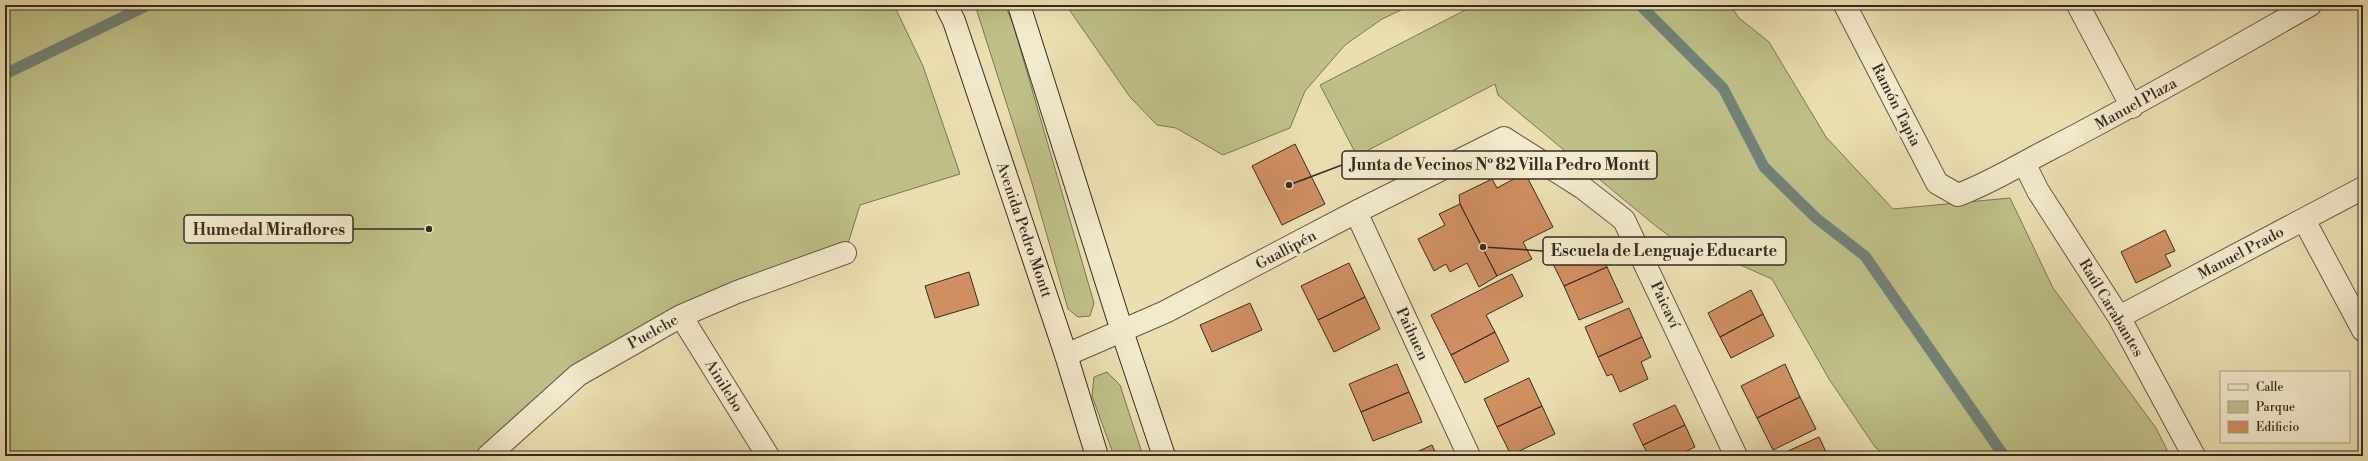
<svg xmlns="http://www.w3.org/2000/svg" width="2368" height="461" font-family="'Libre Bodoni',serif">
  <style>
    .green { fill: #bec087; stroke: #7a7655 }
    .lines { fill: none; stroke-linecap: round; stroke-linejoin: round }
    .stream { stroke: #718278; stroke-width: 11 }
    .building { fill: #cf8f61; stroke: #362b23 }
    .street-casing { stroke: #635846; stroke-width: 24 }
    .secondary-casing { stroke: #362b23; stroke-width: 24 }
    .street { stroke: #f2eacc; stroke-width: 22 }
    .secondary { stroke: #f2eacc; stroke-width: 22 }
    .labels { text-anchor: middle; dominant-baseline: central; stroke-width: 4; stroke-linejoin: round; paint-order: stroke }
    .street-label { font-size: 15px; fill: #362b23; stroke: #f2eacc }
    .leader { fill: none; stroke: #362b23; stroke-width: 1.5 }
    .callout-dot { fill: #362b23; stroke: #f2eacc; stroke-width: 1.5 }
    .callout { fill: #f2eacc; stroke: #362b23; stroke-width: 1.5 }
    .callout-label { font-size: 16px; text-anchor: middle; font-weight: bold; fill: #362b23 }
  </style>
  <rect width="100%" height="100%" fill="#ebdfb1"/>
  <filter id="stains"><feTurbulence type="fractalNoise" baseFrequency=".005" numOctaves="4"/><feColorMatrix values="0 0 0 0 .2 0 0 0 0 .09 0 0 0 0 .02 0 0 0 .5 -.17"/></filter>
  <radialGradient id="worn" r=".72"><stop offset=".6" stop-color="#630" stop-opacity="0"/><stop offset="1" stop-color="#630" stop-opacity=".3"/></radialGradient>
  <path class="green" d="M5,5H894L923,66L960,174L860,205L845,253L578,375L488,456H5Z
    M975,5H1005L1013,24L1094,303L1090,316L1078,317L1068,309L1032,183Z
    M1066,5H1412L1382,19L1345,45L1305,91L1290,128L1223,155L1176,128L1157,125L1130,97Z
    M1475,5H1730L1739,18L1769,42L1826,137L1893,209L2010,198L2053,288L2156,428L2170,456H1886L1875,447L1829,379L1772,279L1738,264L1714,262L1690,251L1657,227L1518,112L1498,95L1495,84L1357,156L1320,85Z
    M1107,372L1120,385L1143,456H1114L1092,396L1094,377Z"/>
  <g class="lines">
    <path class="stream" d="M1640,5L1723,88L1764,167L1816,218L1865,256L2004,456
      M5,74L148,5"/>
  </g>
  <path class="building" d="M1295,144L1325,204L1282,225L1252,166Z
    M1525,173L1553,227L1523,242L1532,259L1497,276L1460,204L1459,195L1492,179L1497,188Z
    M1460,204L1497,276L1479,287L1467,263L1450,272L1446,264L1434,271L1418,239L1445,225L1439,214Z
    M2165,230L2175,251L2165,255L2171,266L2136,283L2121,252Z
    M1597,244L1607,267L1564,286L1553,264Z
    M1349,263L1365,297L1318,320L1301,286Z
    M1607,267L1623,302L1579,320L1564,286Z
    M969,272L979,305L935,318L925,286Z
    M1512,274L1523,296L1486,315L1495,332L1451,355L1431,315Z
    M1751,290L1763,314L1720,337L1708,313Z
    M1365,297L1380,329L1334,352L1318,320Z
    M1250,303L1262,330L1212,352L1200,325Z
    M1629,308L1642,337L1598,357L1585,327Z
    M1763,314L1774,336L1731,358L1720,337Z
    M1495,332L1509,361L1465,383L1451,355Z
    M1642,337L1651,357L1641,362L1648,379L1620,392L1612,374L1607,376L1598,357Z
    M1397,364L1409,392L1361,412L1349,384Z
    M1785,364L1800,397L1757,418L1741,386Z
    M1529,378L1542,406L1497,427L1484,399Z
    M1409,392L1422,422L1373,441L1361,412Z
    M1800,397L1816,429L1773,450L1757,418Z
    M1675,405L1685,425L1643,445L1633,424Z
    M1542,406L1555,434L1511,455L1497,427Z
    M1685,425L1695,447L1676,456H1649L1643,445Z
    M1819,437L1828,456H1777Z
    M1432,445L1437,456H1408Z"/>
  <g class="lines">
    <g class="street-casing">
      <path id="street" d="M1845,5L1937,183L1958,195C1990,183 2019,165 2050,149C2138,104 2224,54 2310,5
        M2078,5L2132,107
        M2024,163L2038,191L2119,317L2194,456
        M1356,212L1469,456
        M2304,220L2363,330
        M681,316L768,456
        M2119,317L2363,188
        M1066,355L1165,312L1356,212L1504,138L1583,188L1624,220L1736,456
        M488,456L578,375L681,316L737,292L845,253"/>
    </g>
    <g class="secondary-casing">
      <path id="secondary" d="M946,5L954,21L1066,355L1097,456
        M1019,5L1122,331L1164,456"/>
    </g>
    <use href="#street" class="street"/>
    <use href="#secondary" class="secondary"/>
  </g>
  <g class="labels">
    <g class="street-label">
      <text transform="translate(2136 104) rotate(-29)">Manuel Plaza</text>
      <text transform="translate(1896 105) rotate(63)">Ramón Tapia</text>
      <text transform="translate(1024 230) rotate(71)">Avenida Pedro Montt</text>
      <text transform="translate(1286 250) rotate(-28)">Guallipén</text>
      <text transform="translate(2241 253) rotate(-28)">Manuel Prado</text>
      <text transform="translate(1665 305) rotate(65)">Paicaví</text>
      <text transform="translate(2111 308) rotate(59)">Raúl Carabantes</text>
      <text transform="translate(653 332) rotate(-29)">Puelche</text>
      <text transform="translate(1412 334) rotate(65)">Paihuen</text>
      <text transform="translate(724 386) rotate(58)">Ainilebo</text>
    </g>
  </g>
  <path class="leader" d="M1289 185L1342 165M429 229L353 229M1483 247L1543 251"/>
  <g class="callout-dot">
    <circle cx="1289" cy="185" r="4"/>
    <circle cx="429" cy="229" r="4"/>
    <circle cx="1483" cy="247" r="4"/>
  </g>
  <g class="callout">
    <rect x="1342" y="151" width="315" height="28" rx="4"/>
    <rect x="184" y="215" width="169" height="28" rx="4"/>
    <rect x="1543" y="237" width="243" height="28" rx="4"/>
  </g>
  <g class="callout-label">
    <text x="1500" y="170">Junta de Vecinos Nº 82 Villa Pedro Montt</text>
    <text x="269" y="235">Humedal Miraflores</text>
    <text x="1664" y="256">Escuela de Lenguaje Educarte</text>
  </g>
  <rect width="2368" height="461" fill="none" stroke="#ebdfb1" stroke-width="20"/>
  <rect x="6" y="6" width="2356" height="449" fill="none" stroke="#362b23" stroke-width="2"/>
  <rect x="10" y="10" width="2348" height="441" fill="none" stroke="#362b23"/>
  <rect x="2220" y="371" width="130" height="72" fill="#f2eacc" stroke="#a79e88"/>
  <rect x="2228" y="384" width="20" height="6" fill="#f2eacc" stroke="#a79e88"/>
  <text x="2256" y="391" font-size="12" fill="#362b23">Calle</text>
  <rect x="2228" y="401" width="20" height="12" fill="#bec087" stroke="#a79e88"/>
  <text x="2256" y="411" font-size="12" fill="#362b23">Parque</text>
  <rect x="2228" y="421" width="20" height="12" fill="#cf8f61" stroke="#a79e88"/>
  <text x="2256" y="431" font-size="12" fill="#362b23">Edificio</text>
  <rect width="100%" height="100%" filter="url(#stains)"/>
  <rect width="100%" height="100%" fill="url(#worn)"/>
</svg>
